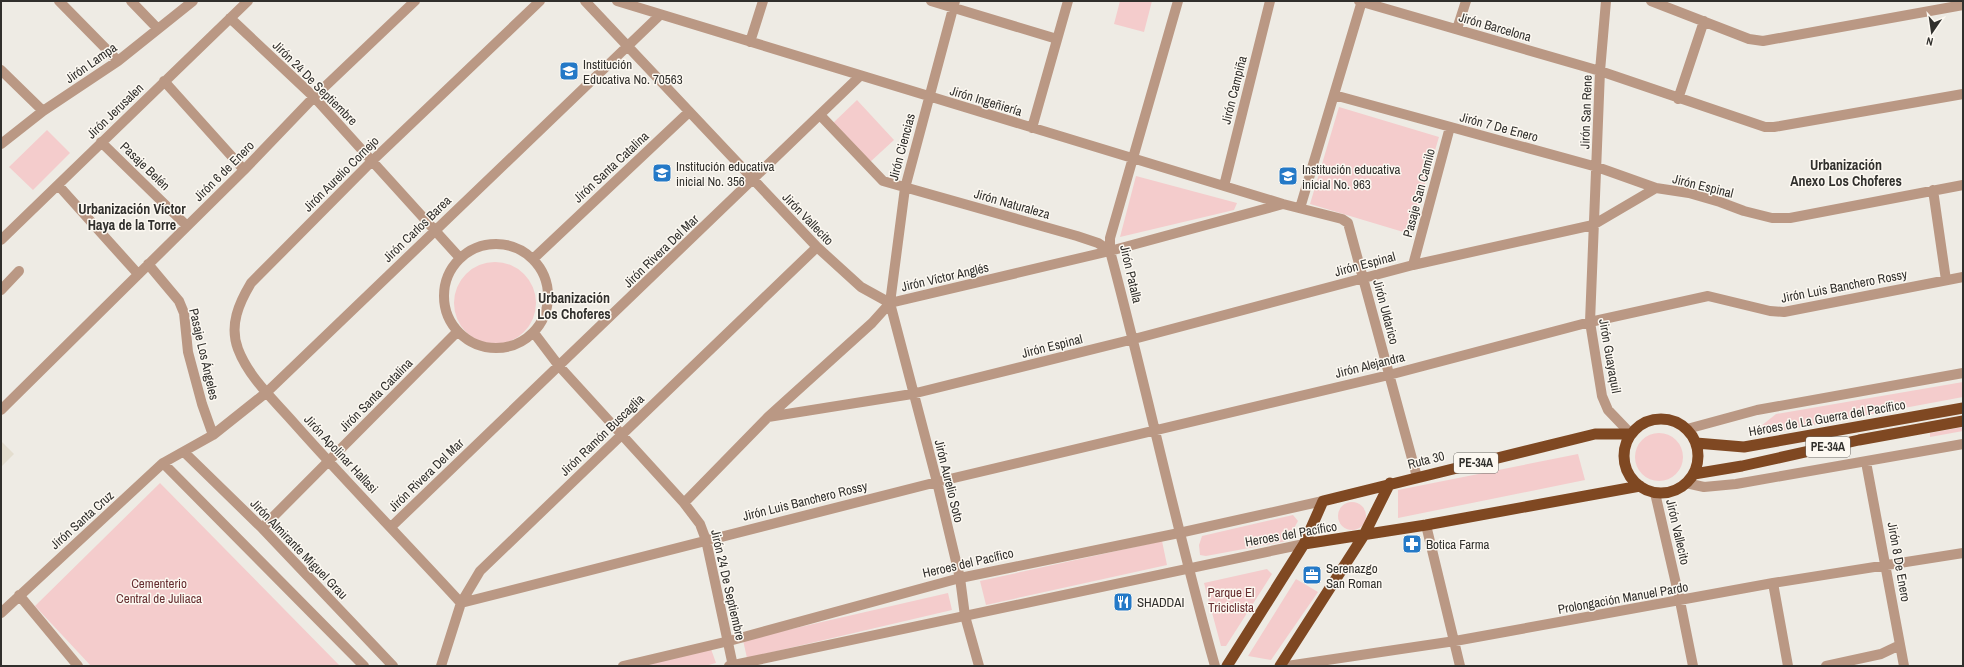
<svg xmlns="http://www.w3.org/2000/svg" width="1964" height="667" font-family="'Archivo Narrow',sans-serif">
  <style>
    .built { fill: #e4decf }
    .green { fill: #f4cccc }
    .lines { fill: none; stroke-linecap: round; stroke-linejoin: round }
    .minor { stroke: #ba9884; stroke-width: 10 }
    .tertiary { stroke: #ba9884; stroke-width: 10 }
    .trunk { stroke: #7f4822; stroke-width: 11 }
    .labels { text-anchor: middle; dominant-baseline: central; stroke-width: 3; stroke-linejoin: round; paint-order: stroke }
    .shield { fill: #fcf8f1; stroke: #6d6b67; stroke-width: 1 }
    .shield-label { font-size: 12px; font-weight: bold; fill: #302f2c }
    .street-label { font-size: 13px; fill: #302f2c; stroke: #fcf8f1 }
    .poi-label { font-size: 13px; fill: #302f2c; stroke: #fcf8f1; text-anchor: start }
    .park-label { font-size: 13px; fill: #672f31; stroke: #fcf8f1 }
    .neighbourhood-label { font-size: 14px; font-weight: bold; fill: #302f2c; stroke: #fcf8f1 }
  </style>
  <rect width="100%" height="100%" fill="#eeebe4"/>
  <path class="built" d="M1,441L14,454L1,467Z"/>
  <path class="green" d="M1120,1H1152L1144,32L1114,24Z
    M857,100L894,140L869,163L832,124Z
    M1339,107L1439,137L1410,234L1310,204Z
    M47,130L70,153L33,190L9,167Z
    M1136,176L1237,203L1234,210L1120,237Z
    M454 303a41 41 0 1 1 82 0a41 41 0 1 1-82 0Z
    M1963,382V397L1759,435L1756,430L1776,414Z
    M1963,427V431L1930,437V433Z
    M1635 457a24 24 0 1 1 48 0a24 24 0 1 1-48 0Z
    M1578,454L1585,480L1398,518V490Z
    M160,483L340,666H91L35,606Z
    M1338 516a14 14 0 1 1 28 0a14 14 0 1 1-28 0Z
    M1293,515L1298,521L1287,541L1206,556L1200,555L1199,545L1202,536Z
    M1162,541L1167,565L986,605L980,581Z
    M1267,569L1272,574L1226,646H1221L1204,583Z
    M1296,579L1318,592L1271,660L1248,656Z
    M948,593L952,610L747,658L743,640Z
    M711,649L716,663L705,666H640Z"/>
  <g class="lines">
    <path class="minor" d="M59,1L118,61
      M131,1L158,29
      M585,1L817,247L861,287L890,303
      M617,1L1283,204L1342,219L1348,223L1417,477
      M931,1L1057,39
      M955,1L905,188L890,303L937,482L960,578L965,616L979,666
      M1178,1L1110,238V251C1147,389 1176,529 1215,666
      M1359,1L1600,71L1765,127H1774L1963,94
      M1606,1L1600,71L1590,322L1602,396L1608,410L1631,434
      M1651,1L1749,39L1763,41L1963,5
      M230,18L314,97L460,258
      M1457,29L1466,1
      M750,42L763,1
      M1,70L43,111
      M164,81L244,170
      M1334,95L1597,167L1656,188
      M1678,99L1704,21
      M820,115L883,181L1077,236L1098,243L1110,251
      M1032,128L1068,1
      M101,142L187,226
      M1,144L43,111L118,61L193,1
      M58,185L138,274
      M1224,186L1270,1
      M1933,190L1946,280
      M1300,208L1362,1
      M1,240L248,1
      M444 296a52 52 0 1 1 104 0a52 52 0 1 1-104 0Z
      M533,259L689,112
      M148,264L179,301L184,313L188,352L202,404L213,435
      M1413,265L1450,127
      M1,290L19,271
      M534,333L559,366L684,503L700,524L706,540L733,666
      M1,410L244,170L314,97L415,1
      M768,417L912,394L1134,339L1413,265L1593,225L1656,188L1689,193L1720,202L1744,211L1772,218H1790L1963,185
      M1687,429L1757,410L1963,373
      M184,452L262,528L393,666
      M1866,462L1904,666
      M163,463L364,666
      M1686,483L1704,487L1736,484L1963,444
      M1655,493L1680,601L1693,666
      M684,503L768,417L872,323L890,303L1110,251L1283,204
      M1426,525L1460,666
      M391,527L860,76
      M262,528L457,332
      M1773,583L1788,666
      M19,595L78,666
      M461,603L937,482L1389,375L1590,322L1708,296L1770,311L1784,312L1963,277
      M461,603C406,543 348,484 294,423C274,400 249,378 238,349C229,325 239,303 251,283L372,161L540,1
      M1,613L163,463L213,435L267,392L660,15
      M441,666L461,603L480,571L817,247
      M1287,666L1455,641L1773,583L1963,553
      M1826,666L1881,654L1900,645"/>
    <path class="tertiary" d="M623,666L729,641L960,578L1179,533L1323,501
      M729,666L1304,544"/>
    <path class="trunk" d="M1624 456a37 37 0 1 1 74 0a37 37 0 1 1-74 0Z
      M1696,443L1744,447L1963,408
      M1694,474L1742,466L1859,440L1963,421
      M1304,544L1426,525L1640,486
      M1227,666L1304,544L1323,501L1595,434H1631
      M1280,666L1364,535L1390,483"/>
  </g>
  <defs>
    <g id="school-square" transform="scale(1)"><rect x="-9" y="-9" width="18" height="18" rx="4" fill="#2479c7" stroke="#fcf8f1"/><path d="M0-5L7-2L0 1L-7-2ZM-4 1L0 2.5L4 1V4Q0 6-4 4Z" fill="#fff"/></g>
    <g id="pharmacy-square" transform="scale(1)"><rect x="-9" y="-9" width="18" height="18" rx="4" fill="#2479c7" stroke="#fcf8f1"/><path d="M-2-6h4v4h4v4h-4v4h-4v-4h-4v-4h4Z" fill="#fff"/></g>
    <g id="office-square" transform="scale(1)"><rect x="-9" y="-9" width="18" height="18" rx="4" fill="#2479c7" stroke="#fcf8f1"/><path d="M-6-3h4V-5.5h4V-3h4V5H-6ZM-1-4.5V-3h2v-1.5ZM-6 0V1H6V0Z" fill="#fff"/></g>
    <g id="restaurant-square" transform="scale(1)"><rect x="-9" y="-9" width="18" height="18" rx="4" fill="#2479c7" stroke="#fcf8f1"/><path d="M-5-6h1v4h1v-4h1v4h1v-4h1v5L-1.5 .5V6h-2V.5L-5-1ZM5-6V6H3V1.5H1.5Q1.5-4 5-6Z" fill="#fff"/></g>
  </defs>
  <g fill-rule="evenodd">
    <use href="#school-square" x="569" y="71"/>
    <use href="#school-square" x="662" y="173"/>
    <use href="#school-square" x="1288" y="176"/>
    <use href="#pharmacy-square" x="1412" y="544"/>
    <use href="#office-square" x="1312" y="575"/>
    <use href="#restaurant-square" x="1123" y="602"/>
  </g>
  <g class="labels">
    <g class="shield">
      <rect x="1806" y="437" width="44" height="20" rx="3"/>
      <rect x="1454" y="453" width="44" height="20" rx="3"/>
    </g>
    <g class="shield-label">
      <text x="1828" y="447">PE-34A</text>
      <text x="1476" y="463">PE-34A</text>
    </g>
    <g class="street-label">
      <text transform="translate(1495 27) rotate(16)">Jirón Barcelona</text>
      <text transform="translate(91 63) rotate(-35)">Jirón Lampa</text>
      <text transform="translate(315 83) rotate(45)">Jirón 24 De Septiembre</text>
      <text transform="translate(1234 90) rotate(-76)">Jirón Campiña</text>
      <text transform="translate(986 101) rotate(17)">Jirón Ingeñiería</text>
      <text transform="translate(115 111) rotate(-44)">Jirón Jerusalen</text>
      <text transform="translate(1586 112) rotate(-88)">Jirón San Rene</text>
      <text transform="translate(1499 127) rotate(15)">Jirón 7 De Enero</text>
      <text transform="translate(902 147) rotate(-75)">Jirón Ciencias</text>
      <text transform="translate(145 166) rotate(44)">Pasaje Belén</text>
      <text transform="translate(611 167) rotate(-43)">Jirón Santa Catalina</text>
      <text transform="translate(224 171) rotate(-45)">Jirón 6 de Enero</text>
      <text transform="translate(341 174) rotate(-45)">Jirón Aurelio Cornejo</text>
      <text transform="translate(1703 186) rotate(14)">Jirón Espinal</text>
      <text transform="translate(1419 193) rotate(-75)">Pasaje San Camilo</text>
      <text transform="translate(1012 204) rotate(16)">Jirón Naturaleza</text>
      <text transform="translate(808 219) rotate(46)">Jirón Vallecito</text>
      <text transform="translate(417 229) rotate(-44)">Jirón Carlos Barea</text>
      <text transform="translate(661 251) rotate(-44)">Jirón Rivera Del Mar</text>
      <text transform="translate(1365 264) rotate(-15)">Jirón Espinal</text>
      <text transform="translate(1131 274) rotate(77)">Jirón Patalla</text>
      <text transform="translate(945 277) rotate(-13)">Jirón Víctor Anglés</text>
      <text transform="translate(1844 286) rotate(-11)">Jirón Luis Banchero Rossy</text>
      <text transform="translate(1386 312) rotate(75)">Jirón Uldarico</text>
      <text transform="translate(1052 346) rotate(-14)">Jirón Espinal</text>
      <text transform="translate(204 354) rotate(77)">Pasaje Los Ángeles</text>
      <text transform="translate(1610 356) rotate(80)">Jirón Guayaquil</text>
      <text transform="translate(1370 365) rotate(-14)">Jirón Alejandra</text>
      <text transform="translate(376 395) rotate(-45)">Jirón Santa Catalina</text>
      <text transform="translate(1827 418) rotate(-10)">Héroes de La Guerra del Pacífico</text>
      <text transform="translate(602 435) rotate(-44)">Jirón Ramón Buscaglia</text>
      <text transform="translate(341 454) rotate(47)">Jirón Apolinar Hallasi</text>
      <text transform="translate(1426 460) rotate(-14)">Ruta 30</text>
      <text transform="translate(426 475) rotate(-44)">Jirón Rivera Del Mar</text>
      <text transform="translate(949 481) rotate(76)">Jirón Aurelio Soto</text>
      <text transform="translate(805 501) rotate(-14)">Jirón Luis Banchero Rossy</text>
      <text transform="translate(82 520) rotate(-42)">Jirón Santa Cruz</text>
      <text transform="translate(1678 532) rotate(77)">Jirón Vallecito</text>
      <text transform="translate(1291 534) rotate(-10)">Heroes del Pacífico</text>
      <text transform="translate(299 549) rotate(46)">Jirón Almirante Miguel Grau</text>
      <text transform="translate(1899 562) rotate(80)">Jirón 8 De Enero</text>
      <text transform="translate(968 563) rotate(-13)">Heroes del Pacífico</text>
      <text transform="translate(728 585) rotate(77)">Jirón 24 De Septiembre</text>
      <text transform="translate(1623 598) rotate(-10)">Prolongación Manuel Pardo</text>
    </g>
    <g class="poi-label">
      <text x="583" y="64">Institución<tspan x="583" dy="15">Educativa No. 70563</tspan></text>
      <text x="676" y="166">Institución educativa<tspan x="676" dy="15">inicial No. 356</tspan></text>
      <text x="1302" y="169">Institución educativa<tspan x="1302" dy="15">inicial No. 963</tspan></text>
      <text x="1426" y="544">Botica Farma</text>
      <text x="1326" y="568">Serenazgo<tspan x="1326" dy="15">San Roman</tspan></text>
      <text x="1137" y="602">SHADDAI</text>
    </g>
    <g class="park-label">
      <text x="159" y="583">Cementerio<tspan x="159" dy="15">Central de Juliaca</tspan></text>
      <text x="1231" y="592">Parque El<tspan x="1231" dy="15">Triciclista</tspan></text>
    </g>
    <g class="neighbourhood-label">
      <text x="1846" y="165">Urbanización<tspan x="1846" dy="16">Anexo Los Choferes</tspan></text>
      <text x="132" y="209">Urbanización Víctor<tspan x="132" dy="16">Haya de la Torre</tspan></text>
      <text x="574" y="298">Urbanización<tspan x="574" dy="16">Los Choferes</tspan></text>
    </g>
  </g>
  <rect width="1964" height="667" fill="none" stroke="#302f2c" stroke-width="4"/>
  <g transform="translate(1932 32) rotate(193)" stroke="#fcf8f1" stroke-width="3" paint-order="stroke">
  <path d="M0-3L7 15L0 10L-7 15Z" fill="#302f2c"/>
  <text y="-6" font-size="11" font-weight="bold" text-anchor="middle" fill="#302f2c">N</text>
  </g>
</svg>
